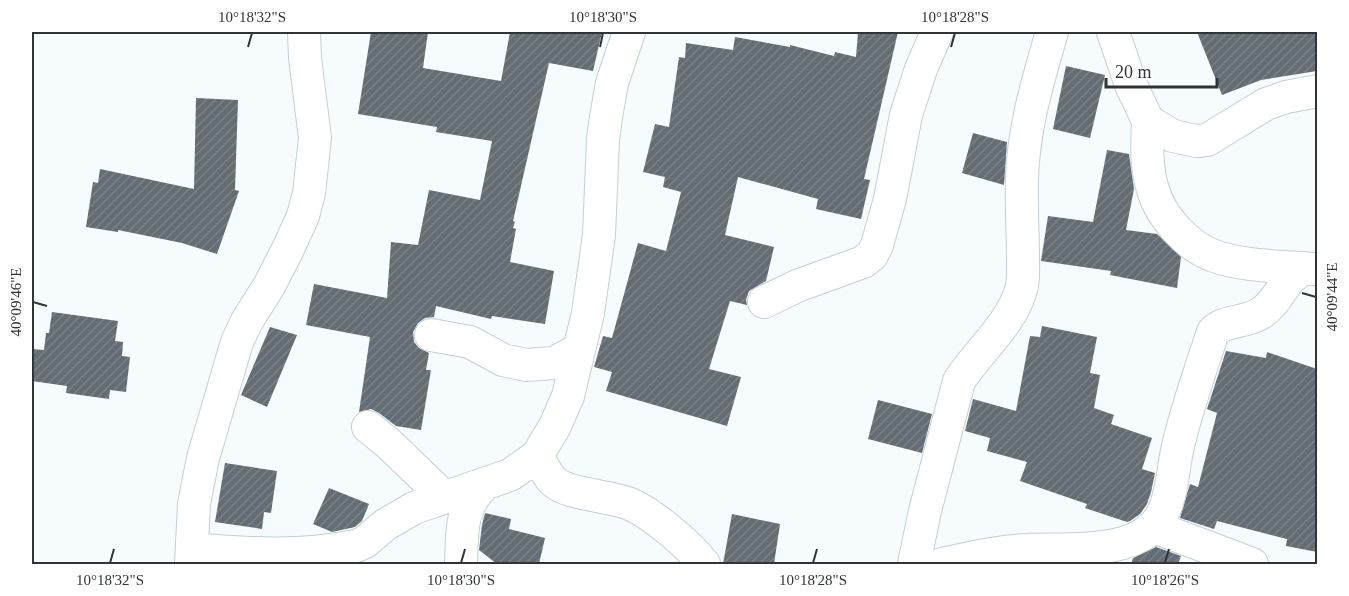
<svg xmlns="http://www.w3.org/2000/svg" width="1349" height="596" font-family="Georgia,serif">
  <style>
    .building { fill: url(#building-hatch) }
    .lines { fill: none; stroke-linecap: round; stroke-linejoin: round }
    .minor-casing { stroke: #c4cfd6; stroke-width: 34 }
    .minor { stroke: #fff; stroke-width: 32 }
    .ticks { fill: none; stroke: #303437; stroke-width: 2 }
    .neatline { fill: none; stroke: #303437; stroke-width: 2 }
    .ticks-label { font-size: 15px; text-anchor: middle; fill: #303437 }
  </style>
  <defs>
    <pattern id="building-hatch" width="6" height="6" patternUnits="userSpaceOnUse" patternTransform="scale(1.5)"><rect width="6" height="6" fill="#636d73"/><path d="M-1 1l2-2M0 6l6-6M5 7l2-2" fill="none" stroke="#7a8287"/></pattern>
  </defs>
  <rect width="100%" height="100%" fill="#f6fbfe"/>
  <path class="building" d="M371,32H428L423,68L501,81L510,32H602L593,71L549,63L513,221L515,222L513,228L516,229L510,262L554,271L545,324L492,316L491,319L436,306L434,317L425,318L418,323L413,332L414,342L419,348L429,353L426,370H431L421,430L396,426L379,413L371,409L359,412L370,337L306,325L314,284L387,298L391,242L418,245L429,190L480,200L492,141L436,132L437,127L358,114Z
    M858,32H898L864,179L870,180L861,219L816,209L818,199L738,177L725,235L774,247L766,281L749,291L746,300L747,305L730,301L709,369L741,377L727,426L606,391L612,372L594,367L603,336L612,338L638,243L666,251L681,192L663,187L665,177L643,172L655,124L669,127L679,57L685,58L686,43L733,50L735,37L790,47V45L834,56L835,52L856,57Z
    M1197,32H1317V71L1261,80L1222,95Z
    M1066,66L1105,75L1090,138L1053,129Z
    M196,98L238,100L235,190L239,191L217,254L182,243L118,230V232L86,227L93,182L98,183L100,169L194,189Z
    M973,133L1007,142L1004,185L962,173Z
    M1107,150L1129,154L1134,189L1126,230L1157,234L1181,257L1177,288L1110,275L1111,271L1041,261L1048,216L1093,222Z
    M52,312L118,321L115,341L123,342L122,356L130,357L126,392L110,390L109,399L66,393L67,386L32,381V349L44,350L46,333H49Z
    M1042,326L1097,337L1090,373L1100,375L1094,408L1114,415L1111,424L1152,438L1142,469L1155,473L1151,492L1147,504L1140,514L1130,521L1127,522L1085,508L1087,504L1020,481L1027,462L987,451L990,438L965,431L973,399L1016,411L1030,336L1040,337Z
    M270,327L297,335L267,407L241,395Z
    M1226,351L1266,358L1267,352L1317,369V552L1286,546L1287,539L1217,521L1214,529L1180,518L1190,484L1198,487L1217,413L1207,409Z
    M878,400L932,414L922,453L868,439Z
    M225,463L277,471L271,513L264,512L262,529L215,522Z
    M329,488L369,504L362,521L355,527L332,532L313,524Z
    M485,513L511,519L509,529L545,538L539,564H497L479,550L482,525Z
    M732,514L780,524L774,564H723Z
    M1156,547L1181,556L1178,564H1131L1133,558Z"/>
  <g class="lines">
    <g class="minor-casing">
      <path id="minor" d="M1113,32L1131,85L1148,121L1173,136L1196,141L1207,140L1266,104L1286,97L1318,91
        M1148,121C1147,144 1146,168 1153,190C1161,217 1187,246 1214,256C1246,267 1281,266 1314,269
        M764,302L797,286L863,262L872,255L877,245L890,199L906,115L921,69L937,32
        M431,335L470,342L503,360L526,365L554,363L578,350
        M368,427L388,443L444,497
        M537,456C542,464 546,473 552,480C565,495 609,495 630,504C653,514 689,545 704,564
        M1154,527L1252,564
        M193,549C248,554 301,557 356,546L365,542L385,525L414,508L510,475L537,456L555,426L568,396L588,313L599,235L603,139L606,117L612,83L629,32
        M191,564L194,504L203,458L237,342L247,321L269,286L288,249L303,216L309,193L315,138L305,58L304,32
        M461,564C462,533 460,507 484,485
        M914,564L925,511L959,381C979,350 1010,326 1021,290C1024,280 1023,268 1023,258C1023,232 1021,206 1022,180C1023,129 1038,80 1052,32
        M942,564C970,558 999,551 1028,550C1068,548 1141,557 1163,513C1173,492 1173,464 1179,442C1188,405 1201,368 1213,332C1223,320 1247,323 1261,313C1274,305 1279,292 1289,280C1293,276 1299,272 1304,268"/>
    </g>
    <use href="#minor" class="minor"/>
  </g>
  <path class="ticks" d="M248,47L252,33M600,47L603,33M951,47L955,33M1302,293L1316,297M33,302L47,306M110,563L114,549M461,563L465,549M813,563L817,549M1165,563L1169,549"/>
  <rect width="1349" height="596" fill="none" stroke="#ffffff" stroke-width="66"/>
  <path d="M1106 78v9h111v-9" fill="none" stroke="#303437" stroke-width="3"/>
  <text x="1115" y="78" font-size="18" fill="#303437" stroke="#ffffff" stroke-width="4.5" paint-order="stroke">20 m</text>
  <rect x="33" y="33" width="1283" height="530" class="neatline"/>
  <g class="ticks-label">
    <text x="252" y="22">10°18'32"S</text>
    <text x="603" y="22">10°18'30"S</text>
    <text x="955" y="22">10°18'28"S</text>
    <text transform="translate(1332 297) rotate(-90)" y="5">40°09'44"E</text>
    <text transform="translate(16 302) rotate(-90)" y="5">40°09'46"E</text>
    <text x="110" y="585">10°18'32"S</text>
    <text x="461" y="585">10°18'30"S</text>
    <text x="813" y="585">10°18'28"S</text>
    <text x="1165" y="585">10°18'26"S</text>
  </g>
</svg>
